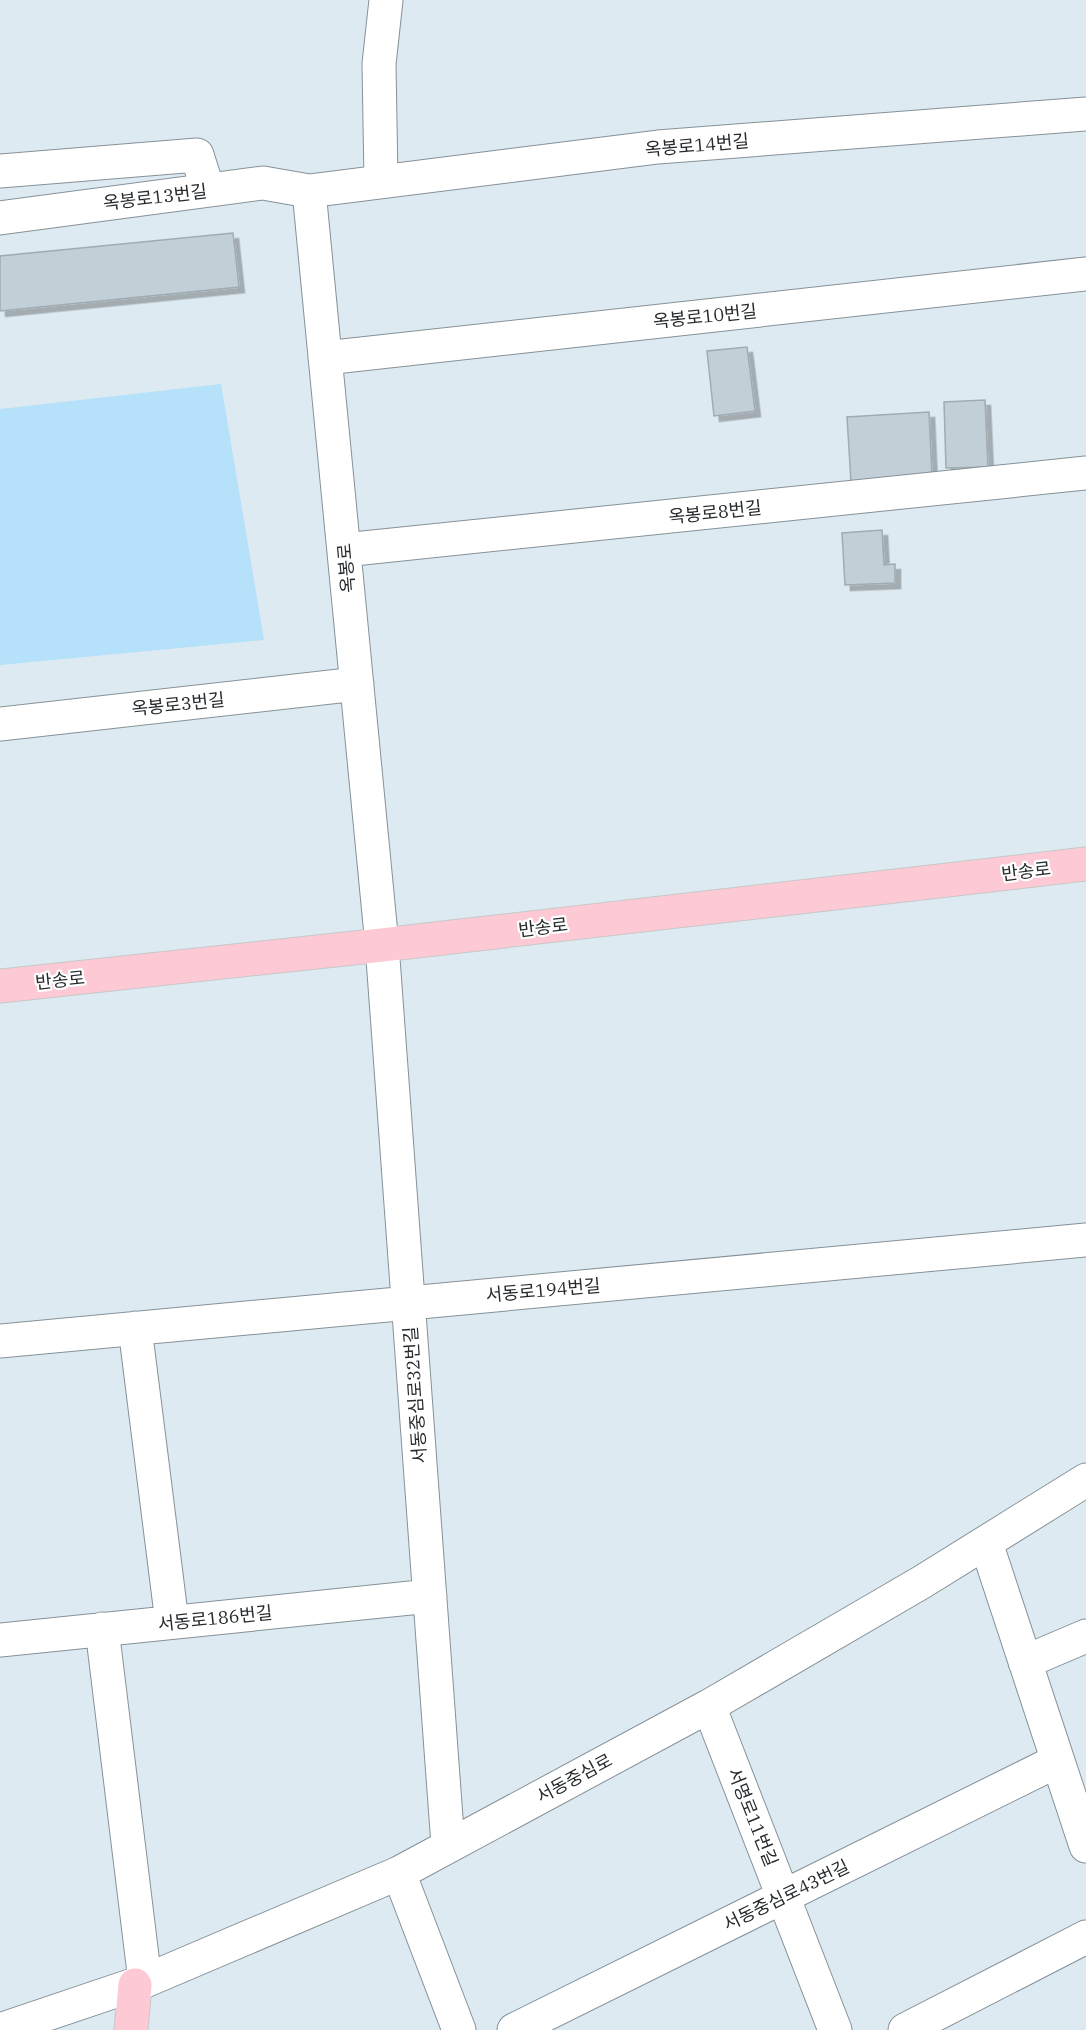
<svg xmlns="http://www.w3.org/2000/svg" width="1086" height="2030" font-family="'IBM Plex Serif','Noto Sans KR',serif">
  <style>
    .green { fill: #b5e1fa }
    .building { fill: #c3cfd6; stroke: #a0abb2; stroke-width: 1.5; filter: url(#shadow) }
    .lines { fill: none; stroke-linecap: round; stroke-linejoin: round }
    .minor-casing { stroke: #869198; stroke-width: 35 }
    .major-casing { stroke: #c7c8c9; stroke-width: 35 }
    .minor { stroke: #fff; stroke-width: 33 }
    .major { stroke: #fdc9d5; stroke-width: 33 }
    .labels { text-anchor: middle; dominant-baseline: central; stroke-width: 4.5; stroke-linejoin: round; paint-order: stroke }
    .street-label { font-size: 18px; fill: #272b2e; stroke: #fff }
  </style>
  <defs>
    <filter id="shadow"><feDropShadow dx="5.5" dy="5.5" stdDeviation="0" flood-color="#0004"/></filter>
  </defs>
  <rect width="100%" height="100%" fill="#ddeaf1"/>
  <path class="green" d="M221,384L264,640L0,665V409Z"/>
  <path class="building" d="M233,233L239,287L0,311V256Z
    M747,347L755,411L714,416L707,351Z
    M985,400L988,467L946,468L944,402Z
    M929,412L932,477L851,482L847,417Z
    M882,530L884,565L895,564V583L845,585L842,533Z"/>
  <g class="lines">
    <g class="minor-casing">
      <path id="minor" d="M0,171L197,155L208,190
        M381,181L379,64L386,0
        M309,191L382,945L448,1845
        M0,218L263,183L309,191L658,147L1086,114
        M325,358L1086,274
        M344,550L1086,473
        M0,724L357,684
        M135,1328L172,1622
        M0,1341L1086,1240
        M986,1543L1086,1846
        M102,1629L145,1981
        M0,1640L430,1596
        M1025,1662L1086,1636
        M709,1706L835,2030
        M399,1873L459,2030
        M0,2030L145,1981L399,1873L709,1706L922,1582L1086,1480
        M514,2030L1057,1761
        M905,2030L1086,1937"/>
    </g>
    <g class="major-casing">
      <path id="major" d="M0,986L382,945L1086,864
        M131,2030L135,1985"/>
    </g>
    <use href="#minor" class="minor"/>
    <use href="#major" class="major"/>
  </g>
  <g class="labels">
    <g class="street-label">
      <text transform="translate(697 145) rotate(-5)">옥봉로14번길</text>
      <text transform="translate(155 197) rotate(-7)">옥봉로13번길</text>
      <text transform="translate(705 316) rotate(-6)">옥봉로10번길</text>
      <text transform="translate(715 512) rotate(-6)">옥봉로8번길</text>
      <text transform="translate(346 568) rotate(-95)">옥봉로</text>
      <text transform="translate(178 704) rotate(-6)">옥봉로3번길</text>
      <text transform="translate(1026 871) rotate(-7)">반송로</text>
      <text transform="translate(543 927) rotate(-7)">반송로</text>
      <text transform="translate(60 980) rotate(-6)">반송로</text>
      <text transform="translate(543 1290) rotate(-5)">서동로194번길</text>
      <text transform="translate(415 1395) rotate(-94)">서동중심로32번길</text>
      <text transform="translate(215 1618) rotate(-6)">서동로186번길</text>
      <text transform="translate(574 1778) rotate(-28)">서동중심로</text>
      <text transform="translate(753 1817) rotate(68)">서명로11번길</text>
      <text transform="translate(786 1895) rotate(-26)">서동중심로43번길</text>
    </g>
  </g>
</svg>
